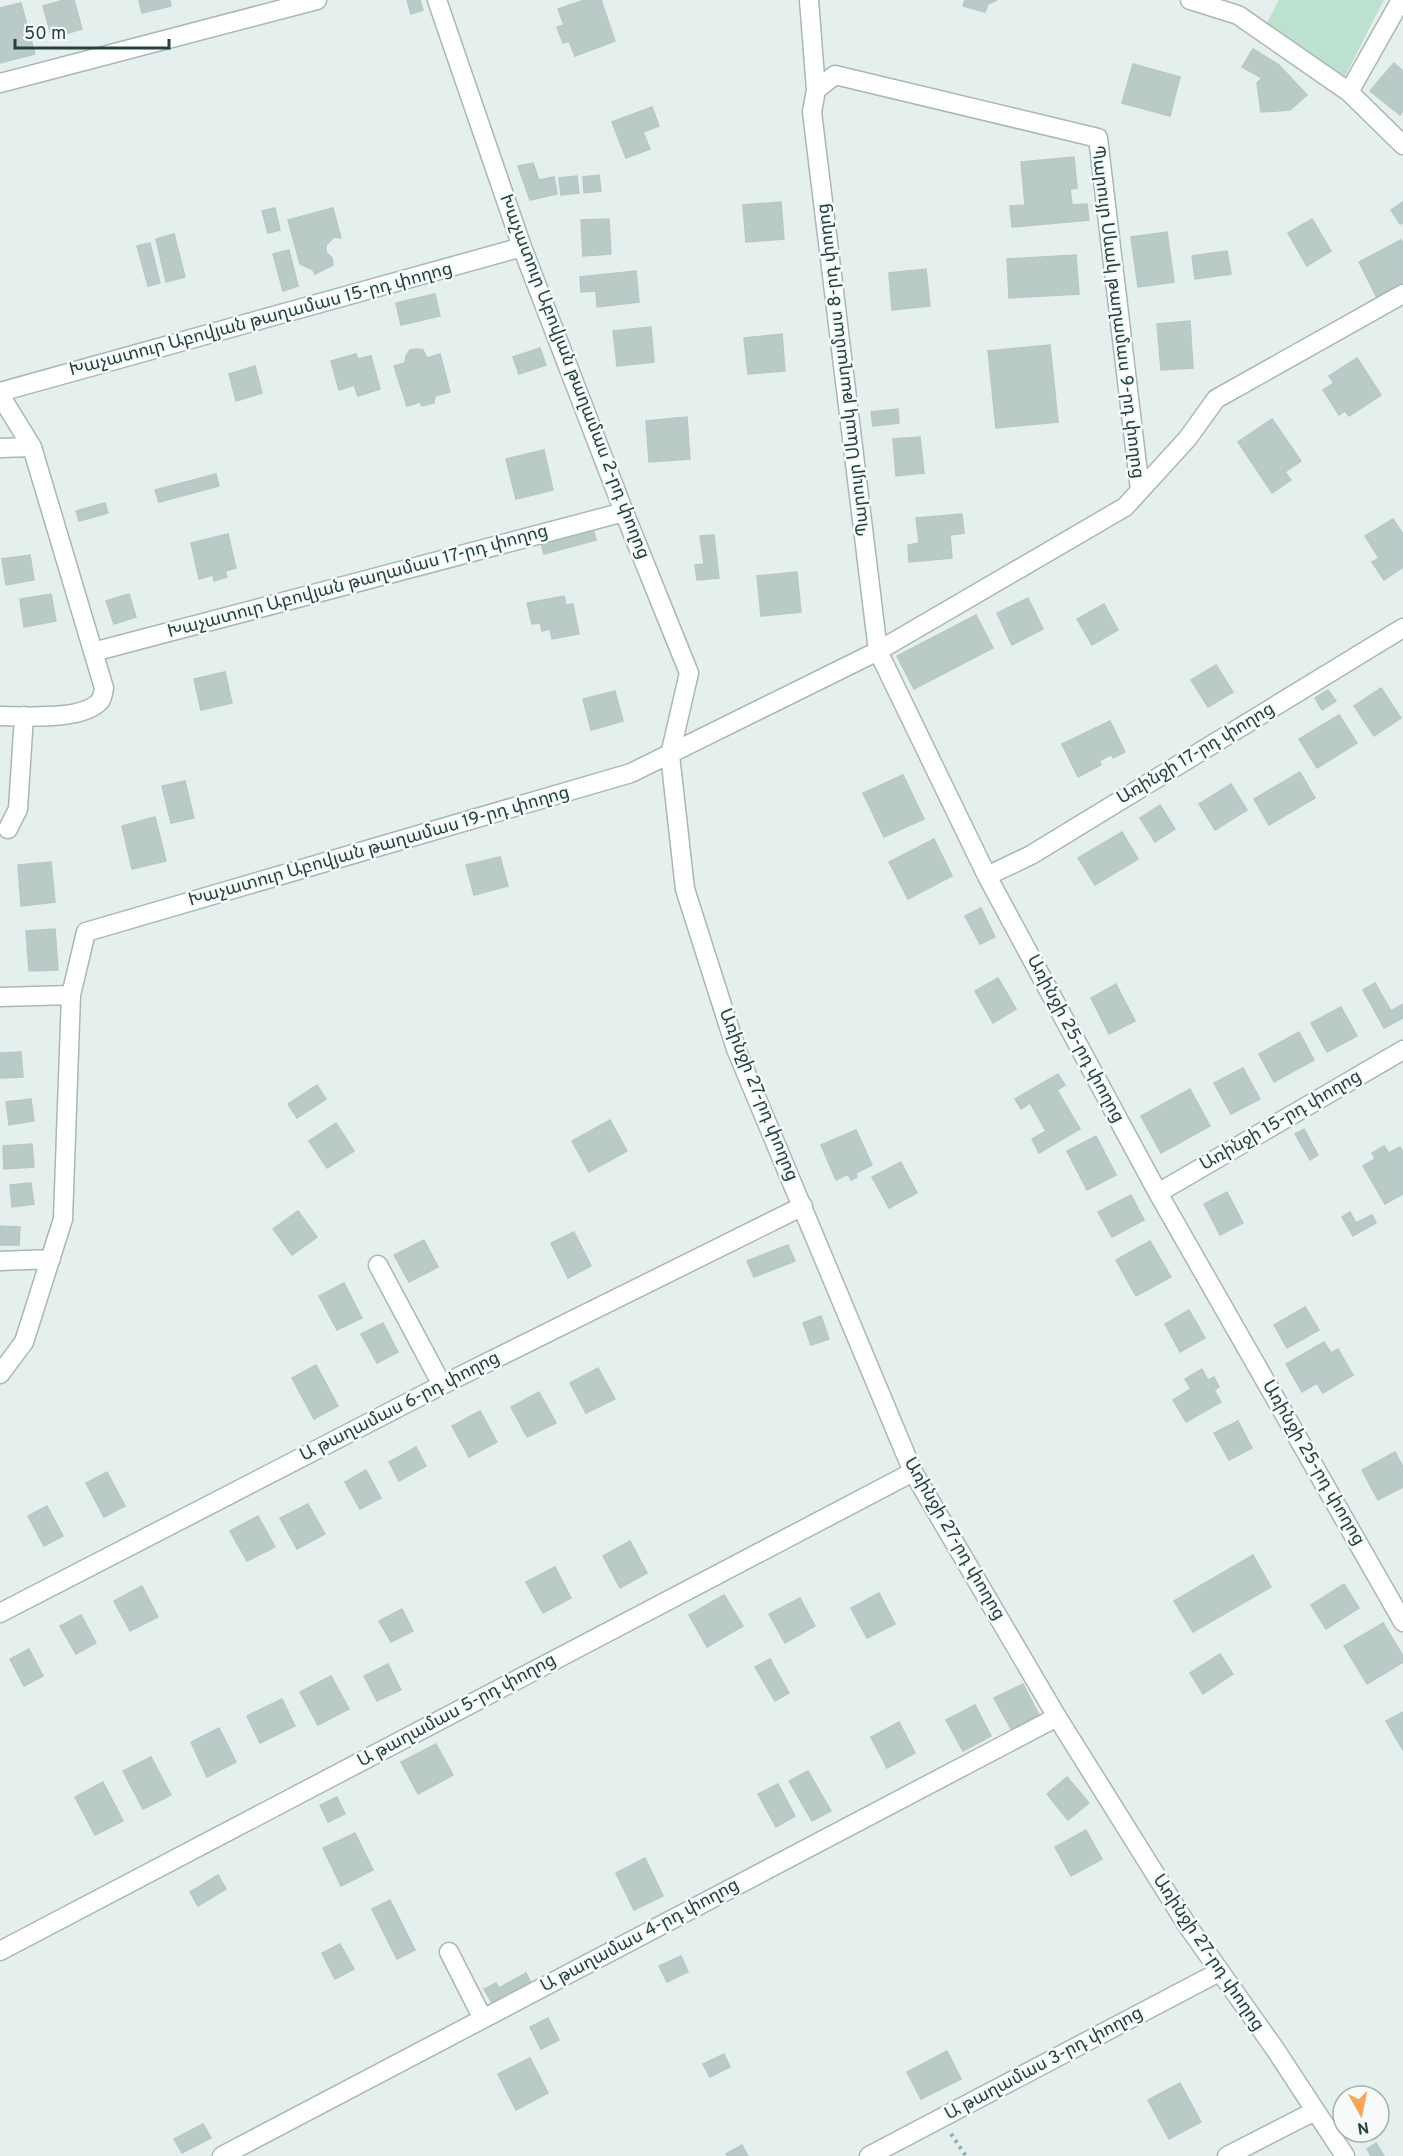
<svg xmlns="http://www.w3.org/2000/svg" width="1403" height="2156" font-family="Overpass,'Noto Sans Armenian',sans-serif">
  <style>
    .green { fill: #bde1cf }
    .building { fill: #bacac7; stroke: #b7c9c6; stroke-width: 1.5 }
    .lines { fill: none; stroke-linecap: round; stroke-linejoin: round }
    .minor-casing { stroke: #a7b8b6; stroke-width: 21 }
    .path { stroke: #84b4b0; stroke-width: 4; stroke-dasharray: 3 4.5; stroke-linecap: butt }
    .minor { stroke: #fff; stroke-width: 18 }
    .labels { text-anchor: middle; dominant-baseline: central; stroke-width: 5; stroke-linejoin: round; paint-order: stroke }
    .street-label { font-size: 18px; fill: #234241; stroke: #f6fbf9 }
  </style>
  <rect width="100%" height="100%" fill="#e5efed"/>
  <path class="green" d="M1279,0H1384L1345,76L1265,26Z"/>
  <path class="building" d="M64,0H74L82,29L52,38L43,6Z
    M139,0H170L171,6L142,13Z
    M407,0H420L423,10L411,14Z
    M585,0H601L615,41L575,56L569,41L563,43L557,27L564,25L558,9Z
    M965,0H997L988,4L985,12L963,6Z
    M21,3L35,54L0,63V8Z
    M1253,49L1279,65L1307,95L1290,110L1261,112L1257,83L1262,78L1242,67Z
    M1394,63L1403,71V111L1400,115L1370,91Z
    M1133,64L1180,77L1170,116L1122,103Z
    M652,107L659,126L643,132L650,149L626,158L612,122Z
    M1074,157L1077,188L1070,189L1072,205L1087,204L1089,220L1012,227L1010,206L1025,205L1021,162Z
    M533,163L539,180L554,177L557,194L530,200L518,166Z
    M599,175L601,191L584,193L583,177Z
    M577,176L579,193L561,195L559,178Z
    M781,202L784,239L746,242L743,205Z
    M1403,202V223L1400,224L1391,210Z
    M275,208L280,230L268,233L262,211Z
    M333,208L341,238L334,237L326,245V252L332,258L333,265L315,274L313,270L300,264L288,220Z
    M609,219L611,254L583,256L581,220Z
    M1312,219L1331,251L1307,266L1288,233Z
    M1167,232L1174,282L1138,287L1131,237Z
    M174,234L185,277L166,282L156,239Z
    M1401,240L1403,243V285L1377,298L1359,262Z
    M150,243L160,283L148,286L137,246Z
    M289,250L298,286L283,291L273,254Z
    M1227,251L1231,274L1195,279L1192,256Z
    M1076,255L1079,294L1009,298L1007,259Z
    M926,269L930,306L892,310L889,273Z
    M636,271L639,302L597,307L596,291L581,292L580,277Z
    M435,294L440,316L401,325L396,303Z
    M1190,321L1193,368L1161,370L1157,324Z
    M651,327L654,362L617,366L613,331Z
    M782,334L785,371L748,374L744,338Z
    M1050,345L1058,422L996,428L988,351Z
    M540,348L546,365L519,374L513,357Z
    M417,349L423,350L427,358L440,354L450,392L435,396L434,403L422,406L420,402L407,406L394,366L405,363L406,356L410,350Z
    M356,354L358,359L371,356L380,389L358,396L354,385L339,390L331,361Z
    M1357,358L1381,395L1349,416L1345,411L1339,415L1323,390L1334,383L1329,376Z
    M255,366L262,393L236,401L229,374Z
    M898,409L899,423L873,426L871,412Z
    M687,417L690,459L649,462L646,421Z
    M1272,419L1301,461L1285,472L1291,480L1272,493L1238,442Z
    M920,437L924,473L896,476L893,439Z
    M544,450L553,490L516,499L506,459Z
    M216,474L219,486L159,502L155,490Z
    M105,503L108,513L79,521L76,511Z
    M962,514L964,533L950,535L952,558L909,562L908,545L919,543L916,518Z
    M1393,519L1403,534V567L1384,580L1372,562L1379,558L1365,536Z
    M593,529L596,540L544,554L541,544Z
    M228,534L236,568L225,571L227,577L214,581L213,575L199,579L191,543Z
    M714,535L719,578L697,580L695,565L704,564L700,536Z
    M30,555L34,580L6,585L2,559Z
    M797,572L801,612L761,616L757,576Z
    M51,594L56,621L24,627L20,599Z
    M129,594L136,617L114,624L106,601Z
    M564,596L566,605L573,604L579,634L552,639L550,629L542,631L540,623L532,624L527,603Z
    M1028,598L1043,629L1012,645L997,613Z
    M1104,604L1118,630L1092,645L1077,619Z
    M976,615L993,648L914,689L897,656Z
    M1216,665L1233,692L1208,707L1191,680Z
    M225,672L232,703L201,710L194,679Z
    M1381,688L1401,718L1374,736L1354,706Z
    M1328,690L1336,701L1322,710L1315,698Z
    M615,691L623,721L591,730L583,699Z
    M1339,715L1357,743L1317,768L1299,739Z
    M1110,721L1125,752L1113,758L1112,754L1099,761L1101,765L1078,777L1062,744Z
    M1300,772L1315,798L1269,825L1254,799Z
    M903,775L924,819L884,837L863,793Z
    M185,781L194,818L171,823L162,786Z
    M1231,784L1247,810L1215,830L1199,804Z
    M1160,805L1175,829L1155,842L1140,818Z
    M155,817L166,861L132,869L122,826Z
    M1122,832L1138,859L1095,885L1078,858Z
    M934,839L952,876L908,899L889,862Z
    M500,857L508,886L474,895L466,865Z
    M51,862L55,902L21,906L18,865Z
    M981,908L995,937L980,944L965,916Z
    M55,929L58,970L29,971L26,931Z
    M998,978L1016,1009L993,1023L975,991Z
    M1375,983L1391,1011L1403,1004V1018L1384,1028L1363,990Z
    M1116,984L1135,1021L1109,1034L1091,998Z
    M1341,1007L1357,1036L1327,1052L1311,1023Z
    M1299,1032L1314,1060L1274,1082L1259,1054Z
    M21,1052L23,1077L0,1078V1053Z
    M1243,1068L1260,1099L1231,1114L1214,1083Z
    M1058,1074L1065,1085L1057,1090L1080,1129L1039,1153L1032,1139L1046,1131L1030,1103L1021,1109L1015,1099Z
    M317,1085L326,1099L297,1118L288,1104Z
    M1190,1089L1210,1126L1161,1153L1141,1116Z
    M31,1099L34,1121L9,1125L6,1102Z
    M610,1120L627,1151L589,1172L572,1141Z
    M336,1123L354,1151L327,1168L309,1141Z
    M1304,1129L1318,1155L1310,1160L1295,1134Z
    M856,1130L872,1165L856,1173L857,1177L851,1180L848,1174L836,1180L821,1145Z
    M1096,1136L1116,1175L1087,1190L1067,1151Z
    M32,1144L34,1167L4,1169L3,1146Z
    M1384,1146L1389,1153L1400,1147L1403,1152V1194L1385,1204L1363,1166L1375,1159L1372,1153Z
    M901,1162L917,1193L889,1208L872,1177Z
    M31,1183L34,1204L12,1207L10,1185Z
    M1227,1192L1243,1223L1220,1235L1204,1204Z
    M1131,1195L1144,1220L1112,1237L1098,1212Z
    M298,1211L317,1237L292,1255L273,1229Z
    M1350,1212L1356,1223L1372,1215L1376,1223L1353,1236L1342,1217Z
    M0,1226L20,1227L19,1245H0Z
    M574,1232L591,1266L568,1278L551,1243Z
    M424,1240L438,1267L409,1282L394,1255Z
    M1150,1241L1171,1277L1136,1296L1116,1260Z
    M788,1245L795,1261L754,1277L747,1261Z
    M344,1283L362,1318L337,1330L319,1296Z
    M1305,1307L1319,1330L1287,1348L1274,1325Z
    M1189,1310L1205,1338L1180,1352L1165,1324Z
    M821,1316L829,1339L811,1345L803,1323Z
    M383,1323L398,1352L377,1363L361,1334Z
    M1324,1342L1331,1353L1338,1349L1353,1375L1323,1393L1317,1383L1302,1392L1286,1364Z
    M316,1365L338,1406L314,1419L292,1378Z
    M598,1368L615,1399L586,1413L570,1383Z
    M1202,1369L1208,1380L1214,1377L1219,1387L1214,1390L1221,1402L1186,1422L1173,1400L1191,1389L1185,1379Z
    M539,1392L556,1423L527,1437L511,1407Z
    M480,1411L497,1442L469,1457L452,1426Z
    M1238,1421L1252,1448L1229,1460L1214,1433Z
    M416,1447L426,1466L399,1481L389,1462Z
    M1395,1452L1403,1467V1487L1378,1500L1362,1470Z
    M366,1470L381,1498L360,1509L345,1482Z
    M107,1472L125,1506L104,1517L86,1483Z
    M308,1504L325,1534L297,1549L280,1518Z
    M47,1506L63,1536L44,1546L28,1516Z
    M258,1516L275,1547L247,1561L230,1531Z
    M630,1541L647,1573L620,1588L603,1556Z
    M1253,1555L1271,1587L1193,1632L1174,1601Z
    M555,1567L571,1598L543,1613L526,1582Z
    M1344,1584L1359,1608L1326,1629L1311,1605Z
    M142,1586L158,1617L130,1631L114,1601Z
    M879,1593L895,1624L867,1638L851,1608Z
    M724,1595L743,1626L707,1647L689,1615Z
    M800,1598L815,1626L785,1643L769,1614Z
    M402,1609L413,1631L391,1642L379,1621Z
    M81,1615L96,1643L76,1654L60,1626Z
    M1383,1623L1403,1656V1662L1367,1684L1344,1646Z
    M29,1649L43,1676L24,1686L10,1659Z
    M1220,1654L1233,1674L1203,1694L1190,1673Z
    M770,1659L789,1693L775,1701L755,1667Z
    M388,1664L401,1690L377,1701L364,1676Z
    M331,1676L349,1709L318,1725L300,1692Z
    M1023,1684L1039,1715L1011,1729L994,1698Z
    M282,1699L295,1726L260,1743L247,1716Z
    M975,1705L991,1736L963,1751L946,1720Z
    M1403,1712V1750L1386,1721Z
    M899,1722L915,1753L887,1768L871,1737Z
    M219,1728L236,1762L207,1777L191,1742Z
    M436,1744L453,1775L418,1794L401,1762Z
    M151,1757L171,1795L143,1809L123,1771Z
    M808,1771L831,1811L812,1821L789,1781Z
    M1067,1777L1089,1803L1068,1820L1047,1794Z
    M103,1782L123,1821L95,1835L75,1797Z
    M778,1784L795,1816L776,1827L758,1794Z
    M337,1797L345,1814L328,1822L320,1805Z
    M1086,1830L1102,1859L1071,1876L1055,1847Z
    M355,1833L373,1870L341,1886L323,1848Z
    M645,1858L663,1896L634,1910L616,1873Z
    M218,1875L226,1889L198,1906L190,1892Z
    M390,1900L415,1950L397,1959L372,1909Z
    M340,1944L354,1969L335,1979L322,1953Z
    M681,1956L688,1972L667,1982L659,1966Z
    M526,1973L532,1985L493,2005L484,1989L496,1983L499,1988Z
    M548,2018L559,2040L541,2049L530,2027Z
    M947,2051L961,2079L921,2099L907,2072Z
    M724,2054L730,2067L710,2077L703,2064Z
    M530,2058L548,2093L516,2110L498,2074Z
    M1180,2083L1201,2122L1169,2139L1148,2100Z
    M203,2124L211,2138L182,2153L174,2139Z
    M1376,2143L1384,2156H1371L1367,2149Z
    M742,2145L748,2156H728L726,2154Z"/>
  <g class="lines">
    <g class="minor-casing">
      <path id="minor" d="M437,0L522,247L624,512L689,673L670,755L685,889L736,1049L913,1472L1057,1717L1187,1925L1275,2049L1345,2156
        M809,0L816,90L812,112L878,651L1125,507L1188,438L1216,399L1403,294
        M1190,0L1238,15L1349,92L1403,145
        M0,83L317,0
        M816,90L835,75L1098,138L1140,490
        M1349,92L1401,0
        M0,392L522,247
        M0,395L32,447L104,688C103,692 103,697 100,701C83,721 25,716 0,716
        M0,448L32,447
        M93,652L624,512
        M8,829L18,809L24,716
        M987,876L1031,855L1403,628
        M0,997L71,995
        M1158,1193L1403,1050
        M0,1261L51,1259
        M378,1265L442,1385
        M0,1374L24,1342L63,1219L71,995L86,932L631,773L878,651L987,876L1158,1193L1403,1622
        M0,1613L442,1385L803,1206
        M0,1951L913,1472
        M449,1952L483,2019
        M222,2156L1057,1717
        M869,2156L1219,1972
        M1227,2156L1315,2111"/>
    </g>
    <path class="path" d="M951,2134L966,2156"/>
    <use href="#minor" class="minor"/>
  </g>
  <g class="labels">
    <g class="street-label">
      <text transform="translate(1117 312) rotate(83)">Պարույր Սևակ թաղամաս 9-րդ փողոց</text>
      <text transform="translate(261 320) rotate(-15)">Խաչատուր Աբովյան թաղամաս 15-րդ փողոց</text>
      <text transform="translate(844 370) rotate(-97)">Պարույր Սևակ թաղամաս 8-րդ փողոց</text>
      <text transform="translate(574 377) rotate(69)">Խաչատուր Աբովյան թաղամաս 2-րդ փողոց</text>
      <text transform="translate(358 582) rotate(-15)">Խաչատուր Աբովյան թաղամաս 17-րդ փողոց</text>
      <text transform="translate(1196 754) rotate(-31)">Առինջի 17-րդ փողոց</text>
      <text transform="translate(379 847) rotate(-16)">Խաչատուր Աբովյան թաղամաս 19-րդ փողոց</text>
      <text transform="translate(1075 1039) rotate(62)">Առինջի 25-րդ փողոց</text>
      <text transform="translate(758 1095) rotate(68)">Առինջի 27-րդ փողոց</text>
      <text transform="translate(1281 1121) rotate(-30)">Առինջի 15-րդ փողոց</text>
      <text transform="translate(400 1407) rotate(-27)">Ա թաղամաս 6-րդ փողոց</text>
      <text transform="translate(1313 1463) rotate(60)">Առինջի 25-րդ փողոց</text>
      <text transform="translate(954 1539) rotate(60)">Առինջի 27-րդ փողոց</text>
      <text transform="translate(457 1711) rotate(-28)">Ա թաղամաս 5-րդ փողոց</text>
      <text transform="translate(640 1936) rotate(-28)">Ա թաղամաս 4-րդ փողոց</text>
      <text transform="translate(1208 1953) rotate(56)">Առինջի 27-րդ փողոց</text>
      <text transform="translate(1044 2064) rotate(-28)">Ա թաղամաս 3-րդ փողոց</text>
    </g>
  </g>
  <g transform="translate(1361 2114) rotate(171)"><circle r="28" fill="#f6fbf9" stroke="#a2b1af" stroke-width="1.5"/>
  <path d="M0-4.5L10 22L0 15L-10 22Z" fill="#f9a659"/>
  <text y="-9" font-size="16" font-weight="bold" text-anchor="middle" fill="#234241">N</text>
  </g>
  <path d="M15 39v9h154v-9" fill="none" stroke="#234241" stroke-width="3"/>
  <text x="24" y="39" font-size="18" fill="#234241" stroke="#f6fbf9" stroke-width="4.5" paint-order="stroke">50 m</text>
</svg>
